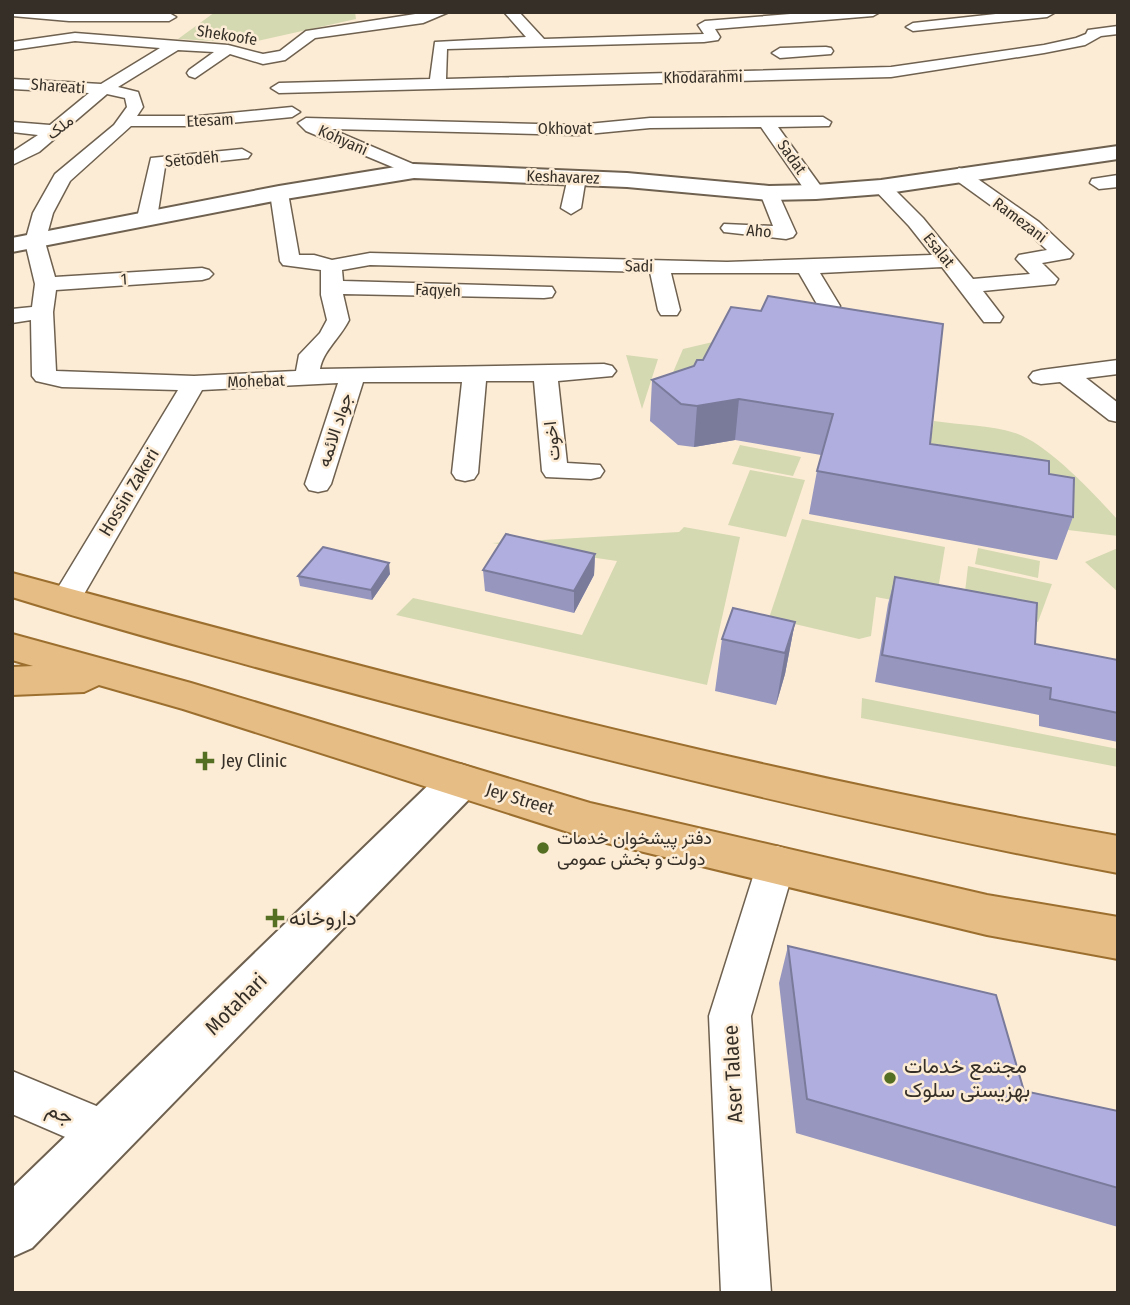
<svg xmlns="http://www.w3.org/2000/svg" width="1130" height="1305" font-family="'Fira Sans Condensed',Vazirmatn,sans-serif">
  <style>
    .green { fill: #d5d9b1 }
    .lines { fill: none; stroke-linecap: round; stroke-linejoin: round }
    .minor-casing { stroke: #6f614f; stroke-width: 3 }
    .tertiary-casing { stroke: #6f614f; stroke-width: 4 }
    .primary-casing { stroke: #9c6f2f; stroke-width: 4 }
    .minor { fill: #fff; fill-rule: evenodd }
    .tertiary { fill: #fff; fill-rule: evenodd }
    .primary { fill: #e5bd85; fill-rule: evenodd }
    .wall { fill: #9696bf }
    .shaded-wall { fill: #7a7a9b }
    .building { fill: #afaede; stroke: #7a7a9b; stroke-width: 2 }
    .poi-dot { fill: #556f22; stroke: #fcecd6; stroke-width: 2.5 }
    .labels { text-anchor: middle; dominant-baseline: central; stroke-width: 5; stroke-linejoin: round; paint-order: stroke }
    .far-street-label { font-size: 16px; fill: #352f27; stroke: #fcecd6 }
    .street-label { font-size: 18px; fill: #352f27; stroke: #fcecd6 }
    .poi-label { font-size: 18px; fill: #352f27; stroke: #fcecd6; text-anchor: start }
    .near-poi-label { font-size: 21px; fill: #352f27; stroke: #fcecd6; text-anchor: start }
    .near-street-label { font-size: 21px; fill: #352f27; stroke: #fcecd6 }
  </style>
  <rect width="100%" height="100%" fill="#fcecd6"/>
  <path class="green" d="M215,12H355L356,19L248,43L178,39Z
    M717,341L691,398L656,412L683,349Z
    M626,355L658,359L642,409Z
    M934,421C960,425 990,425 1015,433C1048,444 1094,494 1118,520V536L1068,530L994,455L930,443Z
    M740,445L801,457L793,476L732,464Z
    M750,470L805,480L786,537L728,525Z
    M802,519L945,547L935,608L876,597L871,636L859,639L769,618Z
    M684,527L740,537L707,685L396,615L413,598L582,635L617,561L492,543L679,532Z
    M978,548L1040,561L1038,578L975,564Z
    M1118,548V592L1085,562Z
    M968,566L1052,584L1038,622L963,609Z
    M862,698L1118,749V767L861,718Z"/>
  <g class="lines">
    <g class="minor-casing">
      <path id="minor" d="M12,12L169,13L176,17L169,21H69L12,16Z
        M428,12H449L423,23L315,38L285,60L263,64L230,54L195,78L189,76L187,73L189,70L214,52L178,50L118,87L138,92L143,107L137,116H199L292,107L300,112L292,117L199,126H131L70,181L53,213L45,242L55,277L202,268L209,270L213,274L209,278L202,280L56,290L53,312L56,371L194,376L296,371L299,355L320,333L327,320L321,295V270L283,265L280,261L270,193L279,187L288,193L299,255H314L332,260L370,253L727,262L932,255L909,226L872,187L881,181L888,183L923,218L973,279L1030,274L1016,259L1019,255L1047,250L1025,230L953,178L950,174L959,168L965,170L1039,222L1073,254L1070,258L1042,263L1058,279L1055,284L983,291L1003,317L1000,322H984L942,267L820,273L840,306L837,311H821L799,273H671L680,310L677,315H661L658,310L650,272L370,265L342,270L343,281L552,287L555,292L552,297L544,298L343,294L349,320C340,338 323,351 320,369L604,364L612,366L616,371L612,376L558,381L567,463L600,465L604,471L600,477L591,479L546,477L542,471L534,381H486L478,473L474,479L465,481L456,479L452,473L462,382H363L331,484L327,490L318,492L309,490L305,484L338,383L202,390L76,608L65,611L54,608L50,601L178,390L62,387L36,381L32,376L31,320L12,323V309L32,307L35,284L25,242L33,213L55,174L114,125L127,107L125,98L107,94L39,152L12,165V152L38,135L12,132V122L50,125L89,93L12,89V79L101,84L160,48L75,41L12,50V42L75,33L228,45L263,54L280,51L306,31Z
        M504,12H519L544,39L704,34L698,25L705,21L815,12H880L873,16L715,29L720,37L718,40L704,42L447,49L446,79L891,67L1044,45L1076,38L1086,34L1088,30L1118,26V34L1101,36L1085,45L1044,53L891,77L279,93L271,88L279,83L430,79L435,42L526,37Z
        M1014,12L1054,13L1047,17L913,31L906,27L913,23Z
        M826,47L831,48L833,51L831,54L780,58L772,53L780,48Z
        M823,117L831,122L829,126L778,127L825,192L816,198L809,196L761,127L650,128L577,135L331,129L420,167L423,171L420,175L414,176L306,131L298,123L306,118L577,125L650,118Z
        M242,149L251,154L248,158L165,167L157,218L154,222H140L137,218L151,158Z
        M577,171L586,177L581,208L571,214L561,208L568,177Z
        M1118,175V187L1099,189L1090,183L1092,179Z
        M769,187L778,193L796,233L793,237L786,239L724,232L721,228L724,224L773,226L760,193Z
        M1118,360V374L1086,378L1118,403V422L1109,420L1060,382L1041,384L1033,382L1029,377L1033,372L1041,370Z
        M777,846L790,850L796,861L751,1016L771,1293H721L709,1016L758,861L764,850Z
        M12,1071L123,1117L129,1133L123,1149L107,1155L12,1114Z"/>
    </g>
    <g class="tertiary-casing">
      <path id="tertiary" d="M1118,146V159L881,194L816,199L769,200L627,187L414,178L279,200L12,252V238L279,186L414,164L627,173L769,186L816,185L881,180Z
        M460,764L475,769L481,781L475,793L32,1248L12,1257V1188L445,769Z"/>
    </g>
    <g class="primary-casing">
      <path id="primary" d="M12,573C378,672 744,770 1118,836V873C874,827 633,768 393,704C266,670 138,636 12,597Z
        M12,634L191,683L590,803L987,895L1118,917V959L987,935L590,839L183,709L99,685L84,692L12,695V667L33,666L12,660Z"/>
    </g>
    <use href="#minor" class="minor"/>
    <use href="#tertiary" class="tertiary"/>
    <use href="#primary" class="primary"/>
  </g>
  <path class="wall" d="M694,366L930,444L1049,474L1073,517L1057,560L809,514L817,471L821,455L735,440L694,447L678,445L650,421L652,380Z
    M595,554L594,575L574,613L485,591L483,570Z
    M390,574L372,600L300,586L298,576Z
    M895,577L1035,644L1118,660V742L1039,726V715L875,682L888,604Z
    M795,622L785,674L776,705L715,691L722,639Z
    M788,946L1024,1091L1118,1111V1227L796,1133L779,983Z"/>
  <path class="shaded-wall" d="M739,399L735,440L694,447L697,406Z
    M595,554L594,575L574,613V591Z
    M389,563L390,574L372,600L371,590Z
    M795,622L785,674L776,705L785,653Z"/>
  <path class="building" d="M768,296L943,324L930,444L1049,461V474L1074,478L1073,517L817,471L833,414L739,399L697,406L681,404L652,380L694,366L697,360H703L731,307L761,311Z
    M506,534L595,554L574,591L483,570Z
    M323,547L389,563L371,590L298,576Z
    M895,577L1037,603L1035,644L1118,660V713L1050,699L1051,688L882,655Z
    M733,608L795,622L785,653L722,639Z
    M788,946L996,995L1024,1091L1118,1111V1188L807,1099Z"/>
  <g class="poi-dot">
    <path d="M201.5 750.5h7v7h7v7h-7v7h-7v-7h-7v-7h7z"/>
    <circle cx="543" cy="848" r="7"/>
    <path d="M271.5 907.5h7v7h7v7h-7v7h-7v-7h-7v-7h7z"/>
    <circle cx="890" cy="1078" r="7"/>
  </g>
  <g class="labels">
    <g class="far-street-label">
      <text transform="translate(227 35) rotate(9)">Shekoofe</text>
      <text transform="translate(703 77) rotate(-1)">Khodarahmi</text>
      <text transform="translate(58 86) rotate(4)">Shareati</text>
      <text transform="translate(210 120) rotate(-3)">Etesam</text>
      <text transform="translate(60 127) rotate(-38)">ملک</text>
      <text x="565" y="128">Okhovat</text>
      <text transform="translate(343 140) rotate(24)">Kohyani</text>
      <text transform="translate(792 157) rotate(55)">Sadat</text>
      <text transform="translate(192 159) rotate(-5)">Setodeh</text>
      <text transform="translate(563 177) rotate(2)">Keshavarez</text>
      <text transform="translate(1020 220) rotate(37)">Ramezani</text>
      <text transform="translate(759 231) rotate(5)">Aho</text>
      <text transform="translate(939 250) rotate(51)">Esalat</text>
      <text transform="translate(639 266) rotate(1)">Sadi</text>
      <text transform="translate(124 279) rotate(-4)">1</text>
      <text transform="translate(438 290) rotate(2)">Faqyeh</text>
      <text transform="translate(256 381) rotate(-2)">Mohebat</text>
    </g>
    <g class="street-label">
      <text transform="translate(335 430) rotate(-72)">جواد الائمه</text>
      <text transform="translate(552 441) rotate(-96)">اخوت</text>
      <text transform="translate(129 492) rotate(-59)">Hossin Zakeri</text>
      <text transform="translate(520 799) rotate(17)">Jey Street</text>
    </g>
    <g class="poi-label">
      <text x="221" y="761">Jey Clinic</text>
      <text x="557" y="838">دفتر پیشخوان خدمات<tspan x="557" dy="21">دولت و بخش عمومی</tspan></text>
    </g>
    <g class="near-poi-label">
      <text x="289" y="918">داروخانه</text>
      <text x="904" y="1066">مجتمع خدمات<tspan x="904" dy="24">بهزیستی سلوک</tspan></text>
    </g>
    <g class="near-street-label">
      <text transform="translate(236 1004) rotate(-45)">Motahari</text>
      <text transform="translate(733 1074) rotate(-93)">Aser Talaee</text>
      <text transform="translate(60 1113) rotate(23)">جم</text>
    </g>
  </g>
  <rect width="1130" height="1305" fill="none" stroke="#352f27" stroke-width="28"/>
</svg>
